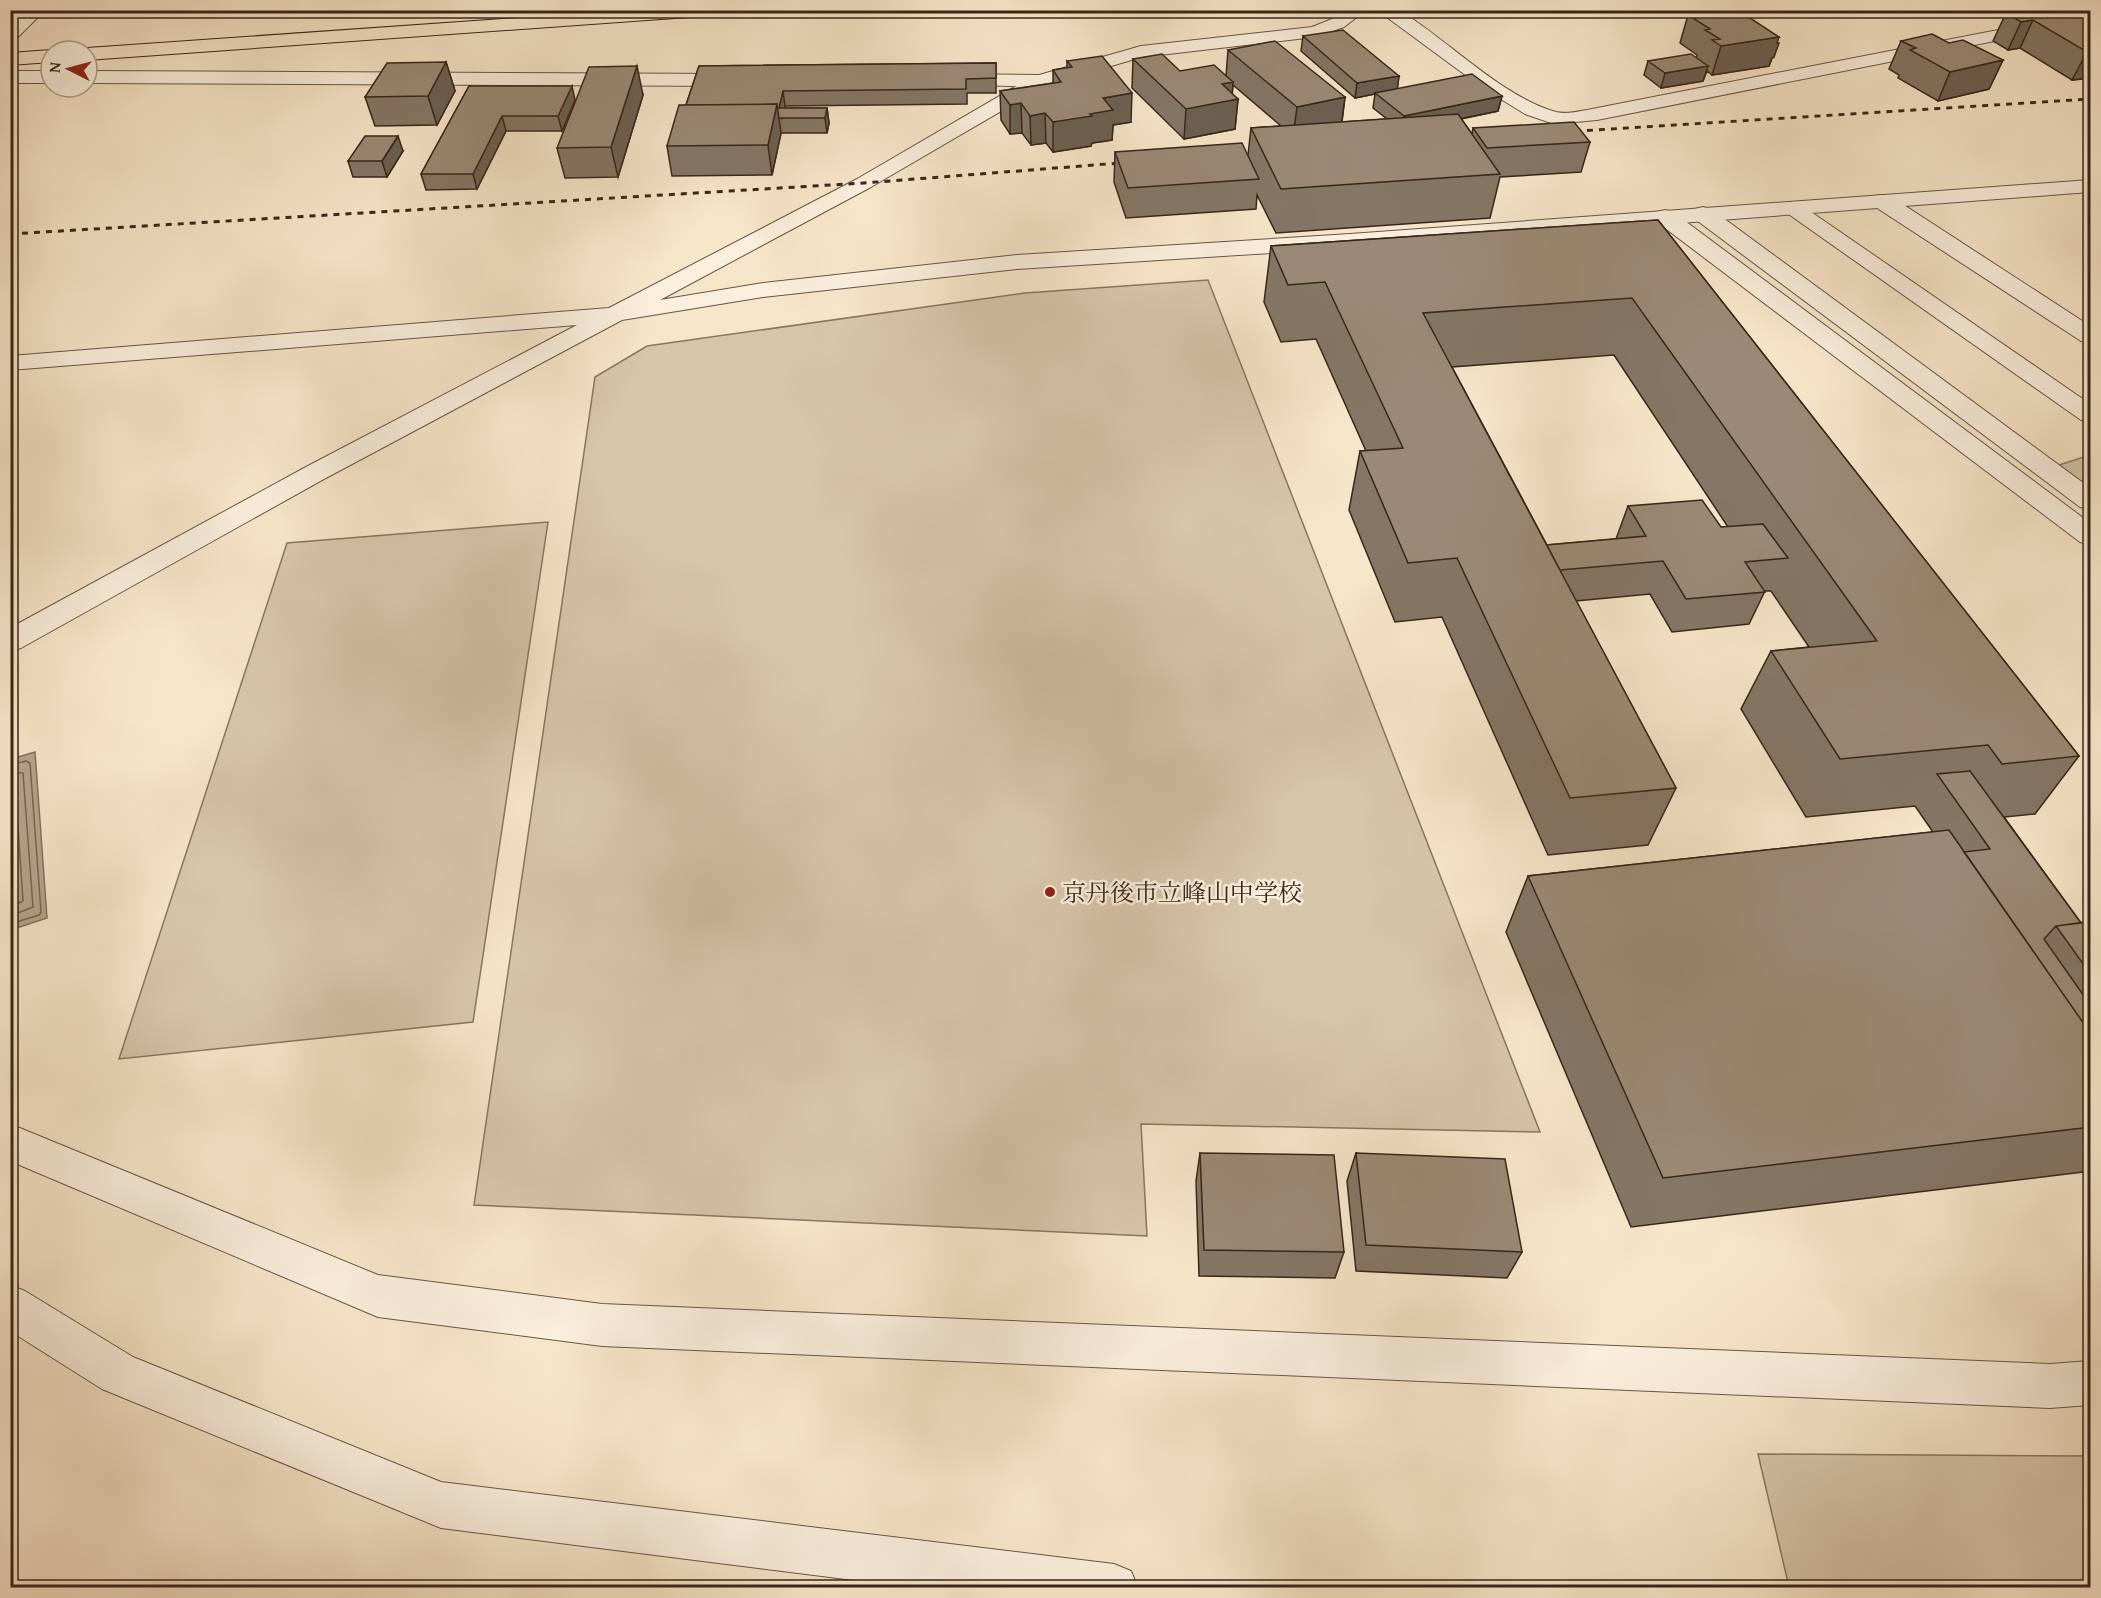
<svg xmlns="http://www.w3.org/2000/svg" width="2101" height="1598" font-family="'Gentium Book Plus','Noto Serif JP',serif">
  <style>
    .green { fill: #d7c5ab; stroke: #887662; stroke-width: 1.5 }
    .water { fill: #b6a48d; stroke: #84725f; stroke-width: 1.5 }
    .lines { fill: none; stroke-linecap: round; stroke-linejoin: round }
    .shore { stroke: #776553; stroke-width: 1.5 }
    .service-casing { stroke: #685645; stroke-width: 2 }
    .minor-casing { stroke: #685645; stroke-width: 2 }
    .tertiary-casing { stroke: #685645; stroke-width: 2 }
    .trunk-casing { stroke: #382619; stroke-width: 2 }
    .service { fill: #faeedc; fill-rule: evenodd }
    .minor { fill: #faeedc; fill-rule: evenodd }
    .tertiary { fill: #faeedc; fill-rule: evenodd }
    .trunk { fill: #f7e5c9; fill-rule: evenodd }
    .rail { stroke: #382619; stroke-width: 3; stroke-dasharray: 6 6; stroke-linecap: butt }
    .wall { fill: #857665; stroke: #382619; stroke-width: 1.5; fill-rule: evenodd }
    .shaded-wall { fill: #6c6052; stroke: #382619; stroke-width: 1.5 }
    .building { fill: #9b8975; stroke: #382619; stroke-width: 1.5 }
    .poi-dot { fill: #8f2418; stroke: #faeedc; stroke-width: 2 }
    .labels { text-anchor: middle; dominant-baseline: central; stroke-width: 5; stroke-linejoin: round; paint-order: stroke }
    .poi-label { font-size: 24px; fill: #382619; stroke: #faeedc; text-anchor: start }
  </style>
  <rect width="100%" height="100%" fill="#f7e5c9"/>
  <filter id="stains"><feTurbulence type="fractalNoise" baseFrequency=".00333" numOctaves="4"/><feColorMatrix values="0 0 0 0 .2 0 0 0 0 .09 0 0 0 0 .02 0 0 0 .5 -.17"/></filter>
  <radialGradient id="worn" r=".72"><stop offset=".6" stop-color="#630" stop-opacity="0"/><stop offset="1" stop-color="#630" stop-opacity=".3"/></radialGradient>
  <path class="green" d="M1208,280L1540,1132L1141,1124L1147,1236L474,1205L595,377L647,346L1025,293Z
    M2090,455V488L2059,465Z
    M548,522L473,1022L119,1059L287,543Z
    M1758,1454L2090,1456V1587H1789Z"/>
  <path class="water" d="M35,752L47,918L11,930V759Z"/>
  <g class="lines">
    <path class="shore" d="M10,765L26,761L30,763L41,912L39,915L10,924
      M10,772L23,773L33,907L10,916
      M10,781L15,784L23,901L10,907"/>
    <g class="service-casing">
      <path id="service" d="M1794,203L1801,205L2090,404V422L2081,420L1787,213L1784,209L1787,205Z"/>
    </g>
    <g class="minor-casing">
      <path id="minor" d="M25,10H45L16,39L10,40V24Z
        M1377,10H1399C1448,40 1502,97 1556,112C1568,115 1585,110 1597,108L2090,12V22L1597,120L1554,124L1525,114L1483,88Z
        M10,71H51V83H10Z
        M87,71L739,74L746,76L749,80L746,84L739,86L87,83Z
        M953,74L1039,75L1046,77L1049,81L1046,85L1039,87L946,84L943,80L946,76Z
        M1882,195L1890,196L2090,326V343L2081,341L1874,206L1871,201L1874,196Z
        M1703,207L1711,209L2090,488V509L2080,507L1695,219L1692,214L1695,209Z
        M1665,210L1673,212L2090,523V545L2080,542L1657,222L1654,217L1657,212Z
        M10,1124L378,1275L602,1304L2050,1364L2090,1361V1405L2050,1408L602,1346L378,1317L10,1161Z
        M10,1285L25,1291L133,1357L441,1482L1114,1564L1131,1571L1138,1588H917L441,1528L102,1389L10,1331Z"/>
    </g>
    <g class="tertiary-casing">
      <path id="tertiary" d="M1344,10H1366L1344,27L1315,37L1142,57L1046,85L871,187L660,300L763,283L1017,255L1350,234L2090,180V192L1350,248L1017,269L763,297L622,320L324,479L21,648L10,651V628L306,467L577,325L10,370V356L609,308L857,179L1032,77L1141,46L1312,27L1332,19Z"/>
    </g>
    <g class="trunk-casing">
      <path id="trunk" d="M633,10H726L717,15L87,60V51H80L87,48Z
        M51,50L53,51H51V62L10,65V53Z"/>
    </g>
    <use href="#service" class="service"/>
    <use href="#minor" class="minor"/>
    <use href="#tertiary" class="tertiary"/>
    <use href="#trunk" class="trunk"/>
    <path class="rail" d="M1563,132L2090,99
      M10,234L864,183L1133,162"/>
  </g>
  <path class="wall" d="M1567,10H1606L1572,15Z
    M2091,10V78L2072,80L2020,48L2008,50L1993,41L2006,13Z
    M1688,15L1777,42L1774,57L1772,58L1769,66L1712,75L1707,71L1703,81L1661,88L1644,75L1648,61L1696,58L1697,55L1680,43Z
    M1303,36L1399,76L1397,89L1502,96L1498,111L1461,119L1472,134L1473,128L1590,142L1581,172L1500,177L1490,218L1276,233L1257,195L1256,209L1126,218L1114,182L1115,152L1248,155L1251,128L1281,126L1233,85L1232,94L1238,99L1235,129L1184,139L1132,88L1133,59L1180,71L1226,76L1228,50L1345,97L1342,122L1387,119L1373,108L1375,94L1355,98L1301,51Z
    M1901,41L1949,43L2003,60L1989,89L1938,101L1898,78L1899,75L1889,69Z
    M1067,61L1131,122L1113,125L1112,140L1092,143L1091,146L1053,152L1046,143L1031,145L1022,133L1010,134L1001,120L1000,91L1053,83V70L1067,68Z
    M446,62L455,91L437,125L375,126L365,97Z
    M996,63V93H967V104L785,106L784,108H827L829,123L827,133H781L772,175L672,176L667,146L686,105L699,66Z
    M469,86L575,100L562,131H506L477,189L426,190L421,174Z
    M643,95L618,177L565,178L557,148Z
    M403,151L387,177H353L348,161Z
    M1658,220L2079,756L2035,814L2004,817L2081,923L2091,921V1171L1631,1227L1506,932L1528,876L1933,832L1915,806L1806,817L1741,709L1771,651L1809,647L1771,591H1765L1749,624L1672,632L1650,594L1576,601L1676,788L1648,845L1548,855L1442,617L1395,622L1349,510L1360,451H1366L1316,339L1281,342L1264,302L1271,246ZM1614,355L1728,527H1721L1628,506L1616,539L1547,545L1452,367Z
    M1200,1153L1344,1252L1335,1278L1199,1276L1196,1181Z
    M1356,1153L1522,1252L1507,1278L1356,1271L1347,1181Z"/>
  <path class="shaded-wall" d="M1573,10H1606L1572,15Z
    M2033,20L2020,48L2008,50L2021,22Z
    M1779,37L1777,43H1779L1774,57L1772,58L1769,66L1712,75L1721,46Z
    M2091,51V78L2072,80L2087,52Z
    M2003,60L1989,89L1938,101L1950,72Z
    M446,62L455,91L437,125L428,96Z
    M637,66L643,95L618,177L611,147Z
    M1708,66L1703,81L1661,88L1665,73Z
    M1399,76L1397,91L1375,93V94L1355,98L1357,83Z
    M1233,82L1232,100L1238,99L1235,129L1184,139L1186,109L1222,84Z
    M572,86L575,100L562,131L558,116Z
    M783,91L785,106L782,118L779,108Z
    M1132,93L1131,122L1113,125L1112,140L1092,143L1091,146L1053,152V122L1090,114L1103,98Z
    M1502,96L1498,111L1401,131L1404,116Z
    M1345,97L1341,127L1293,137L1297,107Z
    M1021,103L1022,133L1010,134V105Z
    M777,104L781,133L772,175L768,145Z
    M827,108L829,123L827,133L825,118Z
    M1045,113L1046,143L1031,145L1030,116Z
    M502,116L506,131L477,189L473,174Z
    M398,136L403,151L387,177L382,161Z"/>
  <path class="building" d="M1716,10H1738L1779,37L1721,46L1712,40L1720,39L1705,30L1710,29L1688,15Z
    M2026,10H2091V51L2087,52L2033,20L2021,22L2006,13Z
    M1343,30L1399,76L1357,83L1303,36Z
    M1932,34L1949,43L1963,40L2003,60L1950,72L1910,50L1916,48L1901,41Z
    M1275,41L1345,97L1297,107L1228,50Z
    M1162,54L1180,71L1214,65L1233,82L1222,84L1238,99L1186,109L1133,59Z
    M1691,54L1708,66L1665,73L1648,61Z
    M1102,56L1132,93L1103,98L1113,110L1090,114L1092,116L1053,122L1045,113L1030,116L1021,103L1010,105L1000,91L1061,82L1053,70L1072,67L1067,61Z
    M446,62L428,96L365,97L387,63Z
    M996,63V78L966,79V89L783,91L779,108H827L825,118H779L777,104L686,105L699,66Z
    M637,66L611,147L557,148L589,67Z
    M1472,74L1502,96L1404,116L1375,93Z
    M469,86H572L558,116H502L473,174H421Z
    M777,104L768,145L667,146L679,105Z
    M1458,114L1500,174L1281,189L1251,128Z
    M1574,122L1590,142L1487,148L1473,128Z
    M365,136H398L382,161H348Z
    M1242,143L1259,179L1128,188L1115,152Z
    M1658,220L2079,756L2002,764L1988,745L1840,759L1771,651L1877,641L1632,298L1423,313L1676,788L1570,798L1457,558L1408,563L1360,451L1403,448L1325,282L1288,285L1271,246Z
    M1702,500L1721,527L1763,524L1788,558L1745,562L1765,592L1686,599L1663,561L1560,570L1547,545L1646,536L1628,506Z
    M1970,771L2081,923L2056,926L2044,939L2091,1006V1034L1964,852L1990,849L1937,774Z
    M1949,830L2091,1034V1127L1663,1178L1528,876Z
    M2091,921V975L2056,926Z
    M1200,1153L1334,1155L1344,1252L1204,1250Z
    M1356,1153L1505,1159L1522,1252L1366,1245Z"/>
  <circle class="poi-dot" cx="1050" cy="892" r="6"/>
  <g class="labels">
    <g class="poi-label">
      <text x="1062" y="892">京丹後市立峰山中学校</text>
    </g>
  </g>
  <rect width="2101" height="1598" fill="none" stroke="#f7e5c9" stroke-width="36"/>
  <rect x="12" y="12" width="2077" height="1574" fill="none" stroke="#382619" stroke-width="3"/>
  <rect x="18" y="18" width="2065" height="1562" fill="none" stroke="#382619" stroke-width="1.5"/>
  <g transform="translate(69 69) rotate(276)"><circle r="28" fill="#faeedc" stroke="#ac9e8e" stroke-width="1.5"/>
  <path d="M0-4.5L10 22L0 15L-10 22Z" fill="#8f2418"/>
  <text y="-9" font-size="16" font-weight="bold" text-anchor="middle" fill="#382619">N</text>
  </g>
  <rect width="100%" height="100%" filter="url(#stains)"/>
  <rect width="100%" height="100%" fill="url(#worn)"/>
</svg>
